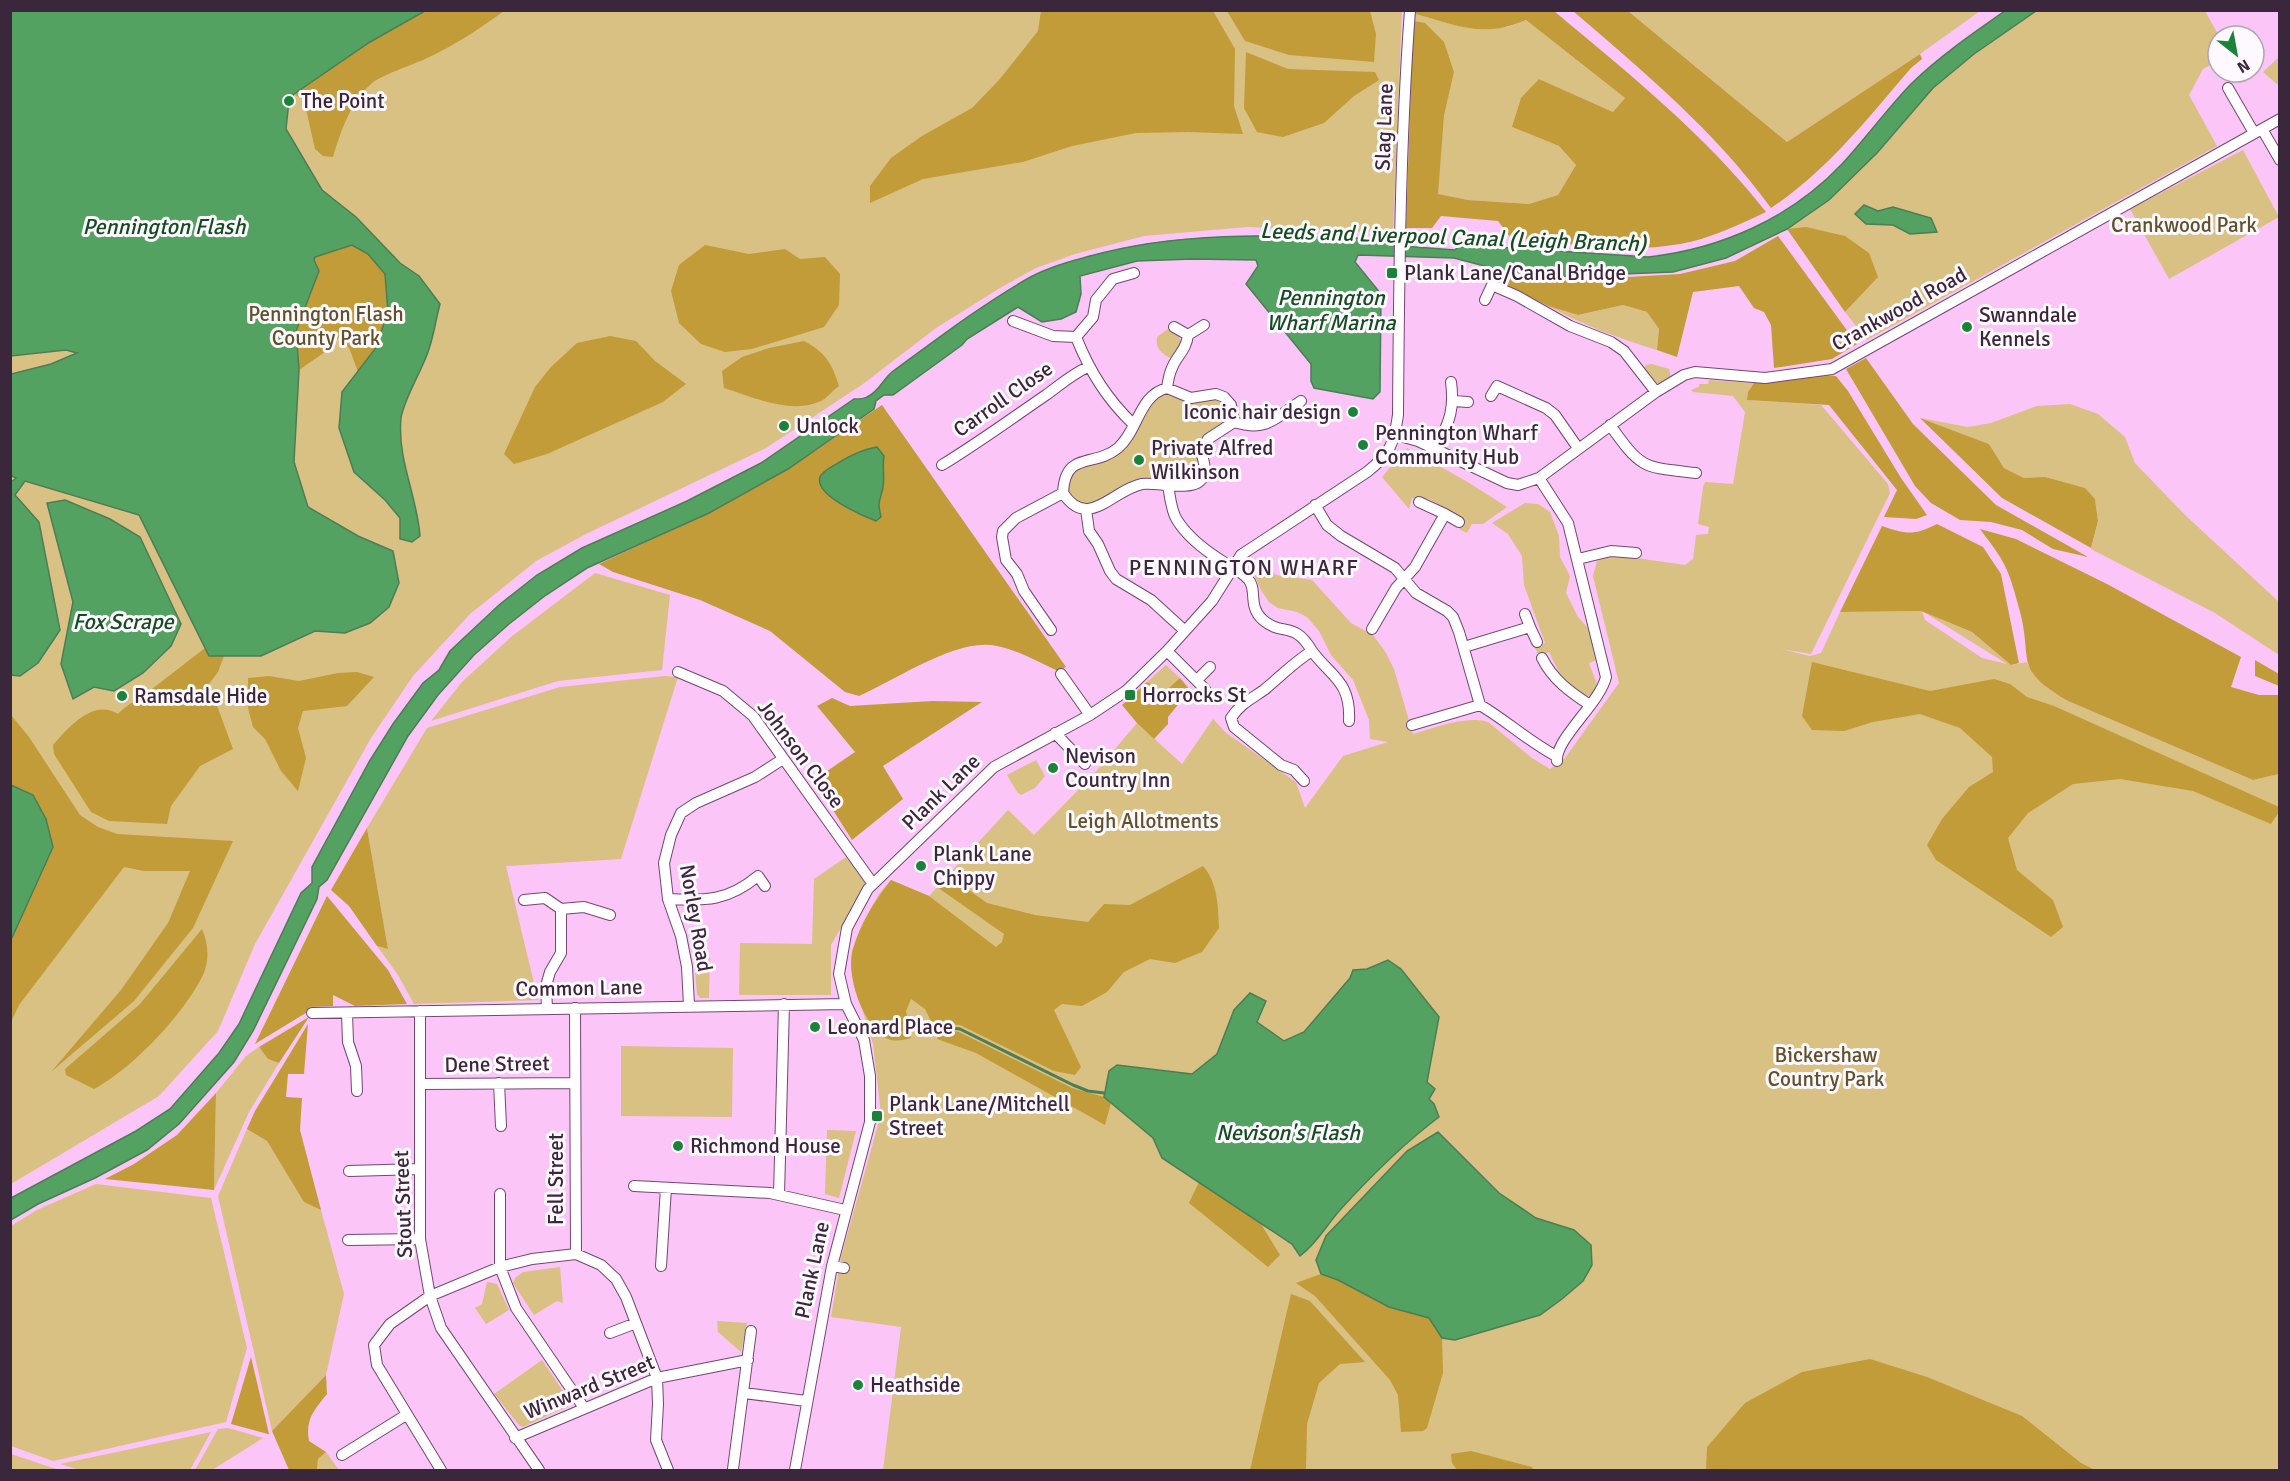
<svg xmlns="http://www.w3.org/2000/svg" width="2290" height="1481" font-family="Signika,sans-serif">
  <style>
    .green { fill: #d9c083; fill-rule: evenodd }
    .forest { fill: #c19c38 }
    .water { fill: #53a261; stroke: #4c7d56; stroke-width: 1.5 }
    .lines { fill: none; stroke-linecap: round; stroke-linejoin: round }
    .stream { stroke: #4c7d56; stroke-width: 3 }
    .minor-casing { stroke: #744672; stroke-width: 12 }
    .minor { stroke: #fff; stroke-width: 10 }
    .poi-dot { fill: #1a8339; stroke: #fef9fe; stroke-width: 2 }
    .labels { text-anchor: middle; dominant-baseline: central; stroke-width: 6; stroke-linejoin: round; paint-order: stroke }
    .poi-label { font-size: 21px; fill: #3b273b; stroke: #fef9fe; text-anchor: start }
    .street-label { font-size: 21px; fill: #3b273b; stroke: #fef9fe }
    .park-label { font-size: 21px; fill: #615129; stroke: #fef9fe }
    .water-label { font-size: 22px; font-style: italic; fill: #154d22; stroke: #fef9fe }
    .neighbourhood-label { font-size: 22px; letter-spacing: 1.5px; fill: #3b273b; stroke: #fef9fe }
  </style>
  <rect width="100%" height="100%" fill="#fbc5f8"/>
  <path class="green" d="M10,11H1402L1393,233L1247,227L1144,236L1075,254L1036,268L1000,288L936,328L863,384L766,448L586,534L536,561L470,614L413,676L371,738L255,944L218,1031L159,1096L11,1184Z
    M1628,11H1980L1920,54L1787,142Z
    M2036,11H2205L2219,36L2218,61L2203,69L2189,95L2217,146L1867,340L1845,312L1877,277L1787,229L1809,215L1877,153L1933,88L1974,54Z
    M1413,13L1508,27L1526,20L1625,98L1613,112L1539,79L1512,127L1559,146L1576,165L1558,195L1529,204L1468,200L1437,194L1444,116L1454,72L1413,21Z
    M2279,57V86L2263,72Z
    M2243,150L2279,217L2169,279L2130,209Z
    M1623,305L1647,312L1659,329L1657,350C1618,338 1583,325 1548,306L1578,315Z
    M1168,329L1178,336L1183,345L1171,358C1162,354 1155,348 1157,337Z
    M1652,364L1669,369L1671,377L1662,383H1657L1643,368L1646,365Z
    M1709,380L1754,383L1748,392L1747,400L1821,405L1888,484L1890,493L1811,654L1781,649L1810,656L1821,653L1840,612L1921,611L1972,632L2011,665L2027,662C2036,682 2049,690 2068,701L2253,780L2279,774V1470H883L901,1327L831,1317L841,1257L881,1114L873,1044L855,986L851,968L852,951L864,921L879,894L891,880L929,896L1008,810L1034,835L1093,775L1137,723L1182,764L1213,719L1225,732L1296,782L1305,808L1343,756L1388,742L1370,739L1369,720L1353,680L1331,655L1319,631L1307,617L1297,612L1278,608L1269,602L1261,590L1250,565L1261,558L1276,575L1312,580L1351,623L1373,635L1386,653L1394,669L1413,734C1435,728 1465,715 1488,722L1532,758L1550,769L1565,758L1619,683L1593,576L1597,561L1615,555L1685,565L1693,559L1696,535L1708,534L1709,527L1698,524L1703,487L1705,482L1733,484L1745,412L1733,396L1693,392L1691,390L1699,387V384H1708ZM1922,611L2007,664L1982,658L1925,620Z
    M1164,394L1186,401L1214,397L1225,403C1236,433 1209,422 1200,443C1196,452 1201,465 1199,477C1179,486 1153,476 1130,483C1117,487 1109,497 1098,503C1093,505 1085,504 1080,504C1071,497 1063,488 1070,476C1080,459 1106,467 1119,453C1137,435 1141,406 1164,394Z
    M2070,404L2098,414L2125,437L2135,463L2185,515L2279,602V655L2215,613L2091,549L2098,521L2095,499L2046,477L2024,478L2004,468L1989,444L1920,418L1968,427L1991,423L2037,406Z
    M1407,448L1466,481L1507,507L1483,524H1472L1467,533L1459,529L1464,519L1429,499L1412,498L1409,509L1382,477Z
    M1525,503L1538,504L1550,512L1559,536L1560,557L1570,576L1566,593L1578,617L1589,629L1597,660L1589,663L1598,687L1589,696C1568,695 1557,668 1549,652L1539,656L1535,648L1545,643L1524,585L1522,556L1508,534L1492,523Z
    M595,573L670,595L662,670L558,681L431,721L462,682L511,637Z
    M1166,665L1180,678L1151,704L1141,702L1153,687L1147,682Z
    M665,676L678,677L621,859L506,866L538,1000L414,1004L398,975L377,946L388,949L367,828L427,728L560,687Z
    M1036,760L1045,776L1035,788L1021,795L1017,792L1007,775Z
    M846,857L867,883L831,945V995H739L740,943L812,944L814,879Z
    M694,957H710L709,998H700L697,994Z
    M621,1046L733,1048L732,1117L621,1116Z
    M259,1047L268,1059L279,1063L249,1112L214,1190L216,1093L246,1056Z
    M247,1129L267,1141L304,1201L321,1210L344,1294L326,1375L272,1431L218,1196Z
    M827,1130L856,1131L839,1198L825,1194Z
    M96,1184L211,1198L247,1348L226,1422L53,1461L11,1446V1226L37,1210Z
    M560,1267L563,1303L557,1301L534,1315L513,1283L515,1278L523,1272Z
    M487,1282L497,1284L509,1310L486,1324L475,1308L482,1304Z
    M717,1321L747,1323L741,1352L718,1332Z
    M542,1360L570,1402L569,1406L523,1427L519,1425L494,1394Z
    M228,1428L263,1438L212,1470H195L218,1429Z
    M211,1432L190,1470H80L60,1464Z
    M326,1452L339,1470H317L318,1459Z
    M11,1454L59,1470H11Z"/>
  <path class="forest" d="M1413,10L1554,11C1628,73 1706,135 1766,212C1738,225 1710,239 1680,244C1624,254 1566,243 1511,238L1498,221L1441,216L1432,228H1406L1413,21L1425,23L1444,42L1454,72L1444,116L1438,194L1468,200L1529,204L1558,195L1576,165L1559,146L1512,127L1521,98L1539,79L1613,112L1625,98L1526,20C1482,39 1456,25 1413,13Z
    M425,11H504C479,29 454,46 425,59C412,65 381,75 371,84C350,103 341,131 333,157L323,156L315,149L304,100L294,94L370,42Z
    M1041,11H1213L1235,49L1234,106L1243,134L1188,132L1136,133L1072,146L1023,162L923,179L870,203V186L891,158L922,136L972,108L999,80L1038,31Z
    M1227,11H1370L1376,34L1374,62L1289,55L1245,41Z
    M1573,11H1628L1787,142L1920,54L1922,59L1911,68C1868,118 1827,171 1771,208C1716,132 1643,71 1573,11Z
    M1246,52L1288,69L1375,72L1379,80L1354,96L1324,123L1283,137L1257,132L1244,108Z
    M1806,227L1845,236L1869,253L1878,277L1845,312L1787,229Z
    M1778,236L1857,344L1832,359L1774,368L1771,325L1764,312L1754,308L1739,286L1693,292L1677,357L1657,350L1659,329L1647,312L1623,305L1578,315L1548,306L1495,279L1496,270L1543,282L1680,274L1735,261Z
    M352,245L368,254L385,274L388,312L375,349L358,372L350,350L341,335L325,352L299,370L296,331L319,271L314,260L315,257Z
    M705,245L749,254L785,249L800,259L825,257L840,274L839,305L824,327L752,349L725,352L701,344L679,323L671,291L679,265Z
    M610,336L636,341L655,361L686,384L663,402L547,454L514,464L504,454L535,387L551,367L577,343Z
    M804,341C825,352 832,363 839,386C833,390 827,398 821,401C791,415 753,397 724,388L722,371L742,357L769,348Z
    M1866,358L1913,424L1996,505L2088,557L2053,549L2022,530L1991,522L1960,520L1931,503L1915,486L1846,369Z
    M1822,375L1836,376L1848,391L1901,478L1927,515L1916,519L1884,517L1897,490L1829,405L1747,400L1748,392L1754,383Z
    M882,405L1066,667L1058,671C1038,662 1018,650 997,646C957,637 896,680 859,696L845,692L770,631L700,600L613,572L599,564L709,513L788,469Z
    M1920,418L1989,444L2004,468L2024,478L2045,477L2085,488L2095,499L2098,521L2091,548L2002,498Z
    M1937,524L1983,547L2001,574L2019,663L2011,665L1972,632L1921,611L1840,612L1882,526C1905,534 1914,536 1937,524Z
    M1980,529L2016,539L2107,584L2241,657L2231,687L2259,695H2279V774L2253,780L2068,701C2011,668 2034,660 2019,608C2015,594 2011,577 2004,564C1998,552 1988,540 1980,529Z
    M205,648L209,656H224L218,672L209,684L233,749L200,766L171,806L167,824L109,821L91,812L54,754L53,745C68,728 93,698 118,714C128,703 143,695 158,696V690L152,689Z
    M2255,660L2279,674V686L2255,676Z
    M1812,662L1930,691L1994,679L2010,684L2027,697L2054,706L2279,807V812L2271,824L2193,791L2120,779L2073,784L2028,813L2008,838L2017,870L2053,900L2063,927L2051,937L1936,860L1927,845L1942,819L1969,787L1993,772L1992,757L1960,728L1920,714L1873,722L1844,731L1812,730L1802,716Z
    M357,672L374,677L347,706L303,711L298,728L306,758L298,791L281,771L265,739L253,727L248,708V678L269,676L299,681L338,673Z
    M1180,678L1190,690L1168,717V724L1154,739L1137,723L1122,705L1147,682L1153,686L1141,702L1151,704Z
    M832,698L850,706L932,701L982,702L883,766L903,799L852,840L814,780L855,752L817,706Z
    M11,715L29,737L80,815L98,827L117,834L233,841L193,928L134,1001L51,1072L121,990L168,923L190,871H144L124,867L19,1005L11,1022V940L53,847L33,795L11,785Z
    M367,828L388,949L377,946L349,906L331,890Z
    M1203,866C1218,883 1218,907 1219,928L1202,952L1175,963L1150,959L1124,972L1107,992L1082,1006L1062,1004L1054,1010L1081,1067L1075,1075L1054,1071L960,1025L932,1023L925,1009L911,999L906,1011L911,1038C903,1040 896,1042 888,1039C863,1028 845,974 853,949C860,924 875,900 891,880L929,896L996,947L1002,942L1004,934L937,887L948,875L987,903L1035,915L1088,922L1104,904L1130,905Z
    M327,896L388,970L407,1004L355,1006L333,995V1006L310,1007L309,1011L255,1044Z
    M202,929C208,943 210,960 203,975C184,1014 133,1068 94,1089L66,1075L65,1069L140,1004Z
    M309,1017L279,1063L268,1059L259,1047Z
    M308,1024L304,1074H288L286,1097L302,1098L300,1130L321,1210L304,1202L267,1141L247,1129L255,1111Z
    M940,1029L959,1032L1072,1088L1104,1097L1111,1103L1105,1125L976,1053L937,1039Z
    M216,1093L214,1190L105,1179L134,1164L177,1135Z
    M1199,1182L1261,1224L1280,1255L1268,1267L1189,1203Z
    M1321,1274L1338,1280L1389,1307L1429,1318L1442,1338L1443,1373L1427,1428L1423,1431L1401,1432L1398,1395L1390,1380L1315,1296L1296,1283Z
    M1291,1294L1310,1301L1365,1362L1340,1364L1319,1383L1307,1424L1306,1470H1250Z
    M251,1357L269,1434H268L231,1424Z
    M1870,1359L1927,1377L2022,1416L2081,1463L2095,1470H1706L1707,1447L1745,1403L1802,1372Z
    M326,1375L327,1394C314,1410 305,1420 309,1441L326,1452L318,1459L317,1470H289L272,1431Z
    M1471,1451L1532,1467L1533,1470H1457L1452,1463L1451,1454Z"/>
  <path class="water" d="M11,10L425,11L370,42L294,94L289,101L286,129L322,190L356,217L400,263L419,276L440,304C436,319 434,334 429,349C423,369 404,398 401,418C397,460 417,495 420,536L412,542L400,539V518L385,500L354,472L339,428L342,392L375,349L388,312L385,274L368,254L352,245L315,257L314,260L319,271L296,331L299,370L294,462L308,507L358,536L393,551L399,583L389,607L370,623L345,633L315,631L261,656H209L139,515L25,481L15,495L39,522L60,630L38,663L20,676L11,675L10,483L16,478L10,475L11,374L51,364L77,353L66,350L11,356Z
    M2005,11H2036L1974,54L1933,88L1877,153L1829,200L1787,229L1726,258L1673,272L1546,277L1496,269L1454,258L1358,255L1355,262L1381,294L1380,392L1373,399L1314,388L1311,381V364L1246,284L1258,266L1256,260L1192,259L1137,261L1080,276L1081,294L1076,312L1061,319L1042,322L1018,307L967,339L962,345L893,395H884L876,401L874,409L788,469L709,513L587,568L546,595L509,624L474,655L438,695L408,736L327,880L319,887L317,899L253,1031L234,1062L179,1124L147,1150L95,1178L38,1204L11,1220V1198L136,1131L170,1109L219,1053L239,1024L301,893L312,883V867L369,762L393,724L423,683L439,670L450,651L499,605L537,575L582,548L687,501L761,463L854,399C858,399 864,399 867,397C879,392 883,379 892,372C936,340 980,306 1027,279C1044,269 1064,263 1083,258C1177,230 1278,235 1376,239L1386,241L1389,245L1455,250L1458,247L1482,246L1648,257C1721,249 1791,218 1842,164C1866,138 1887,109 1911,84C1940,56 1972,34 2005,11Z
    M1864,205L1878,211L1893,207L1931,218L1937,232L1910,234L1893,225L1866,224L1855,214Z
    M877,447L884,456C882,467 885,477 883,487C880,502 877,500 881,517L876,521C863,516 814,495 820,477C823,470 832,467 838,463C851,455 863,449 877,447Z
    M65,500L110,519L140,537L181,624L171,646L143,673L114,691L94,687L73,699L61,664L73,602L47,503Z
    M11,785L33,795L46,819L53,847L11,940Z
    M1388,960L1401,969L1439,1017L1427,1082L1435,1089L1429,1099L1434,1104L1439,1117C1403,1144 1370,1177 1340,1210C1325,1227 1318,1242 1300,1256L1292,1244L1162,1158L1153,1138L1104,1097L1109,1071L1117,1065L1192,1074L1217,1054L1234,1010L1250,993L1266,1001L1257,1022L1284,1041L1304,1032L1350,978L1353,970L1367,969Z
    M1438,1132L1499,1193L1536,1218L1574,1230L1591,1245L1592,1265L1583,1281L1562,1299L1540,1315L1455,1340L1442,1338L1429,1318L1389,1307L1338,1280L1321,1274L1316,1260L1326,1236L1407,1151Z"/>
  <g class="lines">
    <path class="stream" d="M933,1026L960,1029L1073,1085L1088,1091L1104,1093"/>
    <g class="minor-casing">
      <path id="minor" d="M2228,88L2254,133
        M2262,129L2280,160
        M1134,273L1113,279L1096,300L1093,317L1076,337C1090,372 1107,399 1134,425
        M1485,300L1492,285L1517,296L1570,326L1611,342L1624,351L1656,392
        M1013,321L1053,336L1076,337
        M1188,335L1204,325
        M1167,388L1191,398L1216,394L1224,397L1231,405L1234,422L1208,439L1201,451C1203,460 1209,473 1200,481C1190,491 1157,482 1142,484C1112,490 1088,531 1063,493C1065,450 1094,468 1118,448C1138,431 1139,395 1167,388Z
        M1167,388C1168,381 1169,374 1172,368C1177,355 1186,351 1188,335L1174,327
        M1491,396L1497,386L1546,408L1555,415L1578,448
        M1454,401L1468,402
        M1234,422C1267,432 1274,419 1301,401
        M1610,425C1642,470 1643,467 1696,473
        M1396,435L1418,441L1507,483L1518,485L1539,478L1656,392L1684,375L1695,372L1765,378L1832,369L2280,119
        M1436,450C1448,423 1455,412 1451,382
        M942,465C978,443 1011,419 1046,395C1060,385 1072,374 1088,367
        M1539,478L1568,523L1606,677C1600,703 1555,739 1557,761
        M1168,485C1170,496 1171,511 1177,520C1187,536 1206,551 1222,561C1230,566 1241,571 1248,579C1258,589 1247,606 1263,620C1283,637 1294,620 1312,651C1294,662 1280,677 1264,690C1251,699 1240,704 1231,718L1234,727L1281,765L1294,770L1304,781
        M1315,505L1327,525L1341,536L1395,568L1416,593L1447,611L1453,617L1459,632L1480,705
        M1086,509L1089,531L1098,544L1110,571L1116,579L1151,600L1185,631
        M1445,514L1459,522
        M1578,559L1611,551L1636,553
        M1525,614L1530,627
        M1372,629L1396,588L1415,567L1445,514L1419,502
        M1051,630L1024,591L1017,574L1006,560L1002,537L1003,531L1016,518L1063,493
        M1464,647L1530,627L1537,642
        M1167,651L1205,689
        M1312,651C1331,677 1351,681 1349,721
        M1542,658C1553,680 1570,692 1590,705
        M678,672L723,691L753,716L873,884
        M1061,674L1090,715
        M1197,680L1210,667
        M1412,725L1480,705C1507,721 1528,741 1556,756
        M1055,733L1085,764
        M668,899C706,901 728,901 758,876L765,886
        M524,900L545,898L561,909L584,907L610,915
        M689,1005L687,967L681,936L668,899L664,863L671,835L681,813L696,803L755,777L783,759
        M575,1008L576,1254
        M547,1009L546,986L550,972L561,953V909
        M420,1011V1239L430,1296L441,1328L539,1470
        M312,1013L846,1004
        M347,1013L348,1042L356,1066L357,1091
        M499,1083L501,1126
        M420,1084L575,1083
        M349,1171L420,1169
        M634,1186L770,1193L845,1210
        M500,1194V1267L516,1308L584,1408
        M779,1195L784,1004
        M348,1240L420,1239
        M576,1254L601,1265L616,1279L626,1297L657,1378L658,1404L656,1440L668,1470
        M661,1266L666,1188
        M832,1266L844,1268
        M610,1333L636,1323
        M744,1393L806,1401
        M515,1438L657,1378L748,1360
        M342,1455L406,1415
        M733,1469L751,1331
        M441,1470L377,1365L374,1345L390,1324L430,1296L500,1267L532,1259L576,1254
        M795,1470L832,1266L870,1122V1076L864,1040L846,1004L839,974L847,928L868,889L994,767L1090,715L1126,691L1167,651L1212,601L1241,555L1367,472C1390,454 1394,444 1398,415C1399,280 1400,145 1410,10"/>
    </g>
    <use href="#minor" class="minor"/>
  </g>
  <g class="poi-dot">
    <circle cx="289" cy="101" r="6"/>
    <rect x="1386" y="267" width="12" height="12" rx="3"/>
    <circle cx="1967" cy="327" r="6"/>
    <circle cx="1353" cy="412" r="6"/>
    <circle cx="784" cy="426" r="6"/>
    <circle cx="1363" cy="445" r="6"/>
    <circle cx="1139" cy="460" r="6"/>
    <rect x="1124" y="689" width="12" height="12" rx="3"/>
    <circle cx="122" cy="696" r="6"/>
    <circle cx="1053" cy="768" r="6"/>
    <circle cx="921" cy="866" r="6"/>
    <circle cx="815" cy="1027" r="6"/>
    <rect x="871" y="1110" width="12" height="12" rx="3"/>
    <circle cx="678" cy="1146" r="6"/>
    <circle cx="858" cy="1385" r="6"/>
  </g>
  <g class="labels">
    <g class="poi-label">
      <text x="301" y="101">The Point</text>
      <text x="1404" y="273">Plank Lane/Canal Bridge</text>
      <text x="1979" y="315">Swanndale<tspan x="1979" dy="24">Kennels</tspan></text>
      <text x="1341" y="412" text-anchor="end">Iconic hair design</text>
      <text x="796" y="426">Unlock</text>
      <text x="1375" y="433">Pennington Wharf<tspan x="1375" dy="24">Community Hub</tspan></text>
      <text x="1151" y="448">Private Alfred<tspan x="1151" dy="24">Wilkinson</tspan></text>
      <text x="1142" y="695">Horrocks St</text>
      <text x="134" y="696">Ramsdale Hide</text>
      <text x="1065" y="756">Nevison<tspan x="1065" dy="24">Country Inn</tspan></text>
      <text x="933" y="854">Plank Lane<tspan x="933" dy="24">Chippy</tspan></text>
      <text x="827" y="1027">Leonard Place</text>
      <text x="889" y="1104">Plank Lane/Mitchell<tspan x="889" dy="24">Street</tspan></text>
      <text x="690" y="1146">Richmond House</text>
      <text x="870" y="1385">Heathside</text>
    </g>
    <g class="street-label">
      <text transform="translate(1384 127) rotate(-88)">Slag Lane</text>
      <text transform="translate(1899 309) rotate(-29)">Crankwood Road</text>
      <text transform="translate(1003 399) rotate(-35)">Carroll Close</text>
      <text transform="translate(801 754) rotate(53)">Johnson Close</text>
      <text transform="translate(941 792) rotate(-44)">Plank Lane</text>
      <text transform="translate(696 918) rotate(80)">Norley Road</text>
      <text transform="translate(579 988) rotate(-1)">Common Lane</text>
      <text transform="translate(497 1064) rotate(-1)">Dene Street</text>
      <text transform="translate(556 1179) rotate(-90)">Fell Street</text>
      <text transform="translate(403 1204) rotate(-92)">Stout Street</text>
      <text transform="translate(812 1270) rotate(-78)">Plank Lane</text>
      <text transform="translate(589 1387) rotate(-22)">Winward Street</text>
    </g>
    <g class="park-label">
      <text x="2184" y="225">Crankwood Park</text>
      <text x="326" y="314">Pennington Flash<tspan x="326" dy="24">County Park</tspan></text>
      <text x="1143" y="821">Leigh Allotments</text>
      <text x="1826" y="1055">Bickershaw<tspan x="1826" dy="24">Country Park</tspan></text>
    </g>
    <g class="water-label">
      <text x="164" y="226">Pennington Flash</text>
      <text transform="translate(1453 237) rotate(2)">Leeds and Liverpool Canal (Leigh Branch)</text>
      <text x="1331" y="297">Pennington<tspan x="1331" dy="25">Wharf Marina</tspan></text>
      <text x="123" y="621">Fox Scrape</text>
      <text x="1288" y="1132">Nevison's Flash</text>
    </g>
    <g class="neighbourhood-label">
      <text x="1244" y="567">PENNINGTON WHARF</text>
    </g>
  </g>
  <rect width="2290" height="1481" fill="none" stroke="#3b273b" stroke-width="24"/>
  <g transform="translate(2236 54) rotate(149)"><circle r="28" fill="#fef9fe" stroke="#b0a5b0" stroke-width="1.5"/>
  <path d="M0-4.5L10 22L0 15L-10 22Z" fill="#1a8339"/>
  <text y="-9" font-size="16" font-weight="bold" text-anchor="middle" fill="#3b273b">N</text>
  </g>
</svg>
